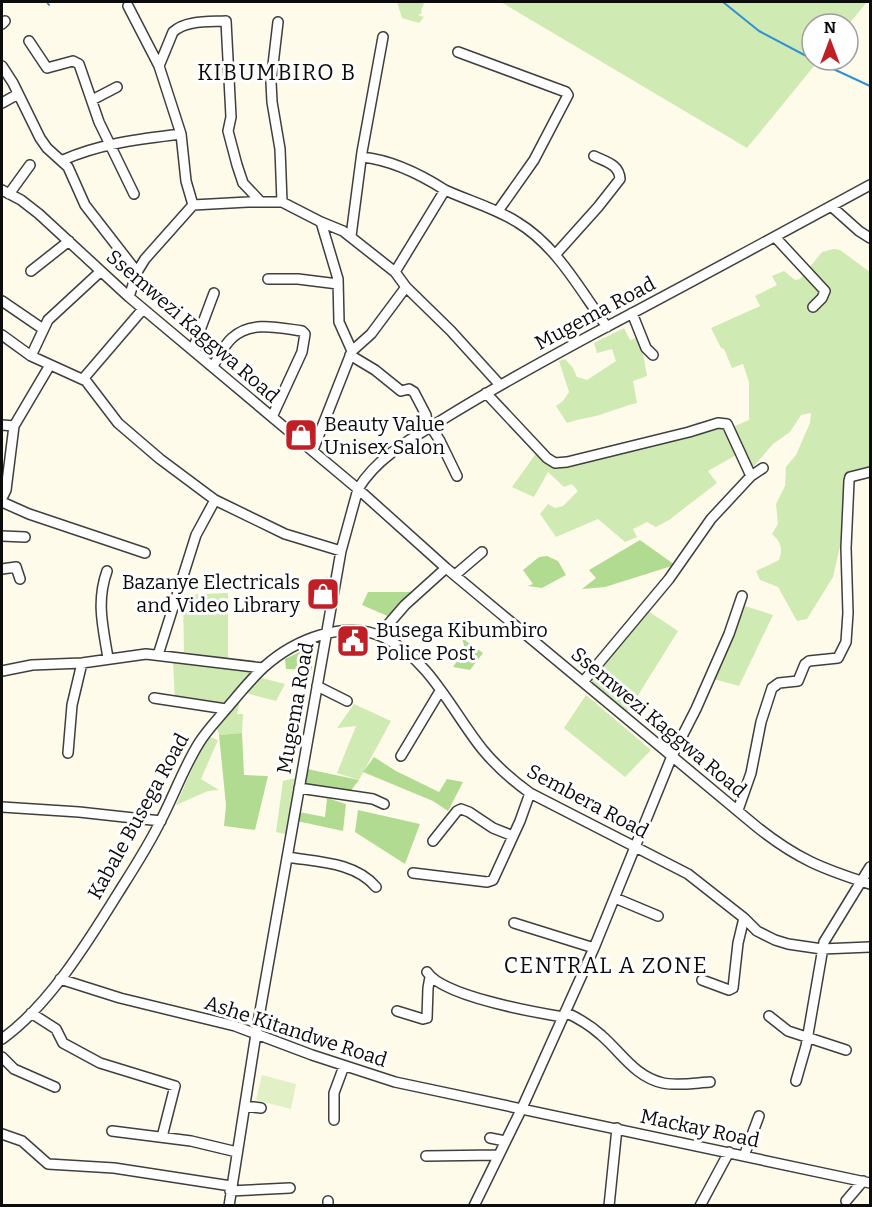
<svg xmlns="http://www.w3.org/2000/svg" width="872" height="1207" font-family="Bitter,serif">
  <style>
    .green { fill: #cfeab3 }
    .forest { fill: #b2db92 }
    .pitch { fill: #e1f1c5 }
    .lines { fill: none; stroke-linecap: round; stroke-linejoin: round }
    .stream { stroke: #3290d2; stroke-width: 2 }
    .minor-casing { stroke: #3f3f3f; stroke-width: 12 }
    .minor { stroke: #fff; stroke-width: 9 }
    .labels { text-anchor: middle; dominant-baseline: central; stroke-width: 6; stroke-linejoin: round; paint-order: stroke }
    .street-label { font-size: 20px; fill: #0c0c0c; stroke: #fff }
    .poi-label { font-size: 20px; fill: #0c0c0c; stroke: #fff; text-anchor: start }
    .quarter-label { font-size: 22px; letter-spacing: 1.5px; fill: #0c0c0c; stroke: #fff }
  </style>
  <rect width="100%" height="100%" fill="#fffbea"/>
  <path class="green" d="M397,2H422L424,4L421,10L422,13L418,15L424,17L419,23L402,18Z
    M501,2H867L848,25L812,24V60H819L747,148Z
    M834,249L840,250L870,272V474L852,476L847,516L833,577L807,619L797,621L778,587L760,580L756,571L779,560C783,548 781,542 772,534L778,524L776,504L785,486L786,467L796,455L810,423L811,413L801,415L790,432L773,444L754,466L750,468L744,458L736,455L708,471L717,483L669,520L656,527L647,522L633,529L637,537L625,542L598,519L556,537L540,514L548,504L555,508L563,506L578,491L572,484L564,487L548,472L534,497L512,487L537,452L549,466L566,468L581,461L613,456L636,448L670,441L674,436L698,422L728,429L749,420V382L743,364L732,368L724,349L721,348L711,328L760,306L755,296L777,285L772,276L784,271L795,280L800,279L822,252Z
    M624,328L630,340L640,337L647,376L633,381L637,403C624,406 612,411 600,415C588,418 578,419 567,423L556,406L563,401L569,392L559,361L565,359L573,368L577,377L587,380L616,361L612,349L597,353L594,343Z
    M228,593V658L184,652L183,595Z
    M745,606L773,615L739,686L710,678Z
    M645,609L678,631L627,713L591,681Z
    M173,662L254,672L221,706L175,699Z
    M262,678L285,684L276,701L246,693Z
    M586,695L651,750L625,777L564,728Z
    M241,697L237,714H243L242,733L219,735L216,725Z
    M354,704L391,721L359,780L337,773L356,726L337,728Z
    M207,736L218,740L201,779L219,790L208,791L176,805Z
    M296,778L289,835L276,832L283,781Z"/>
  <path class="forest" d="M640,540L675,565L605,587L582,589L596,578L589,570Z
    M547,556L558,561L566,575L542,588L528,586L533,584L523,570L539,557Z
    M368,592H414L390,617L362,605Z
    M462,638L483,653L470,670L453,667L465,649Z
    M312,646V670L286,669L285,659Z
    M242,733L244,775L268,776L255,830L224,826L226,805L219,735Z
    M374,757L396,771L439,792L447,779L463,782L448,811L433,801L363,772Z
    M307,769L359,780L349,793L300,785Z
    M327,798L346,804L343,831L297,821L299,812L325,817Z
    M358,810L420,824L405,864L355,832Z"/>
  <path class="pitch" d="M262,1075L296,1084L291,1109L256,1100Z"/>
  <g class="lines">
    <path class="stream" d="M47,2L49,5
      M723,2L759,31L812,59
      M814,60L870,86"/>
    <g class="minor-casing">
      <path id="minor" d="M128,6L159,66L181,134L186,181L193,205
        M278,22L271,82L272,102L280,149L282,202
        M2,24L5,21
        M29,41L47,68L73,61L79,64L99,122L134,194
        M458,52L566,92L568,95L534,160L498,211
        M2,66L13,83L40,138L47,148L68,167L85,205L137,272
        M159,66L173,32C186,20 209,22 226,21L231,117L228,131L237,165L243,183L260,201
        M92,100L117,87
        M2,103L18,94
        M362,157C391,160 420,174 445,190
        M63,160C101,143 141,139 181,134
        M2,190L21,200L39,214L129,297L358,489L446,568L757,827C797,859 823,869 870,884
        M9,194L30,165
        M831,206L859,231L870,238
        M321,222L338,279L339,322L352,351
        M351,236L362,152L383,37
        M775,237L825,291L822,298L813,307
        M555,255L598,207L620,179C619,164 606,162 594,156
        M31,271L69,241
        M395,272L445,190C469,201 495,208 517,222C557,246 580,290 607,327
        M268,279H298L338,284
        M129,297L137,272L145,259L193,205L248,202H282L321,222L343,231L395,272L406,287L451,331L500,385
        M2,301L43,329
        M632,313L646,348L653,355
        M2,335L31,356L86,381L118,423L160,459L215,500L285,534L341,551
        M193,349L214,293
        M350,355L375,370L401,391L409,389L414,392L426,415L428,429
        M31,356L48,320L101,271
        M213,366C219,357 224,345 232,338C251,320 280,328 302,331L305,334L302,352L272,417
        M83,379L143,309
        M486,393L547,458L555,463L567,462L689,432L718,423L727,424L751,476
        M2,425L14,426
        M431,427L440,441L457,476
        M313,450L352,351L371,334L406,287
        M2,498L6,490L14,426L50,365
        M2,502L29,514L145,553
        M2,536L25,537
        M2,569L16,567L20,579
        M107,571C96,602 103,627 108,658
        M455,575L482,552
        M379,635L405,605L446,568
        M158,655L196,535L215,500
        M2,671L32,665L82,663L146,654L263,668
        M583,682L669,579L711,519L751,476L763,468
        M317,686L347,701
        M154,698L226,709
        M68,753L72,705L82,663
        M401,756L440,691
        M299,788L373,799L384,804
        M2,807L79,812L161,821
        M738,810L751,773L761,722L772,688L779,683L798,681L805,664L809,661L838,658L846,642L848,613L846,548L849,481L850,477L870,472
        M433,841L457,811L461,809L469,812L493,828L513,836
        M287,857C317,862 355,862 376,887
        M413,873L487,882L493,880L520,821L530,793
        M615,898L658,916
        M514,923L594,948
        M427,972C443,996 533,1012 563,1017
        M60,979L120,998L235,1026L312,1055L395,1082L870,1183
        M702,980L729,990L733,988L738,943L744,918
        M397,1011L423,1019L427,1018L428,988L430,977
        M565,1012C578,1018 590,1025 601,1035C621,1052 635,1077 663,1083C677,1086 695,1083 710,1082
        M31,1013L56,1029L63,1043L100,1063L175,1086L162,1137
        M769,1016L788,1031L846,1050
        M2,1039C50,1005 91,937 122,887C136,865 150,843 161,820C174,795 184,767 199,743C207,730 218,719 227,708C239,694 251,679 264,667C294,640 346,618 385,638C430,660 453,713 483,750C497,767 512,780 530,793L688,874L744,918L757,931L775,940L788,944L822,949L870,947
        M2,1057L14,1069L55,1087
        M796,1081L806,1046L824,942L870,867
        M245,1106L261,1108
        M334,1120V1093L344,1066
        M112,1131L191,1141L237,1152
        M2,1134L22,1141L48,1164L114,1168L231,1186
        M490,1138L505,1141
        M426,1156L498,1155
        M744,1156L759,1116
        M230,1191L290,1188
        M328,1201V1206
        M846,1201L863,1181
        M229,1206L256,1034L341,551L358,489C378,455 418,435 450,415C497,386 545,360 593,334C686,285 778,235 870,185
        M474,1206L522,1108L594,948L672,756L696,709L729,634L742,596
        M609,1206L617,1128
        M700,1206L729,1152"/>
    </g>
    <use href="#minor" class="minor"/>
  </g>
  <defs>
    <g id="shop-square" transform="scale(1.725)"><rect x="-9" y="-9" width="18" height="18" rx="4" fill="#c01f25" stroke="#fff"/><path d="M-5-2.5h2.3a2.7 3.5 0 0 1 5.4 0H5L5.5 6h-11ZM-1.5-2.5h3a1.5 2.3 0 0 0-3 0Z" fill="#fff"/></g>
    <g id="civic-square" transform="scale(1.725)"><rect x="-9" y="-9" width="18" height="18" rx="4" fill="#c01f25" stroke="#fff"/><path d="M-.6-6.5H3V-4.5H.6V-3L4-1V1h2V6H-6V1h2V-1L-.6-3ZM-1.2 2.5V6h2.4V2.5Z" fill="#fff"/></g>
  </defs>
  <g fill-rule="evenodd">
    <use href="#shop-square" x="301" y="435"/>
    <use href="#shop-square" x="323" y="594"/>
    <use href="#civic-square" x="353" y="641"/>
  </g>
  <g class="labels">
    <g class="street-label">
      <text transform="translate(595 313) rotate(-28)">Mugema Road</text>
      <text transform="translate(193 326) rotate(41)">Ssemwezi Kaggwa Road</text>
      <text transform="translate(295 708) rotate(-80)">Mugema Road</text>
      <text transform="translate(659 722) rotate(40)">Ssemwezi Kaggwa Road</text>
      <text transform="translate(588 801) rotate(28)">Sembera Road</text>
      <text transform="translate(138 816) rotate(-61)">Kabale Busega Road</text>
      <text transform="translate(296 1031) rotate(18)">Ashe Kitandwe Road</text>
      <text transform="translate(700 1128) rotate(12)">Mackay Road</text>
    </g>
    <g class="poi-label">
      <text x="324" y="424">Beauty Value<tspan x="324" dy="23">Unisex Salon</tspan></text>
      <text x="300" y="582" text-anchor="end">Bazanye Electricals<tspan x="300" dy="23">and Video Library</tspan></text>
      <text x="376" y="630">Busega Kibumbiro<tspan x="376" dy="23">Police Post</tspan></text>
    </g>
    <g class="quarter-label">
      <text x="277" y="72">KIBUMBIRO B</text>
      <text x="606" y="965">CENTRAL A ZONE</text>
    </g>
  </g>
  <rect width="872" height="1207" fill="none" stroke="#0c0c0c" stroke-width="6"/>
  <g transform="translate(830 42)"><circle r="28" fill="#ffffff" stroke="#9e9e9e" stroke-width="1.5"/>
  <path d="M0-4.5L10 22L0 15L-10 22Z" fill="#c01f25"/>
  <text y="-9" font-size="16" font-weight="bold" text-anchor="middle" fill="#0c0c0c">N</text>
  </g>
</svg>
